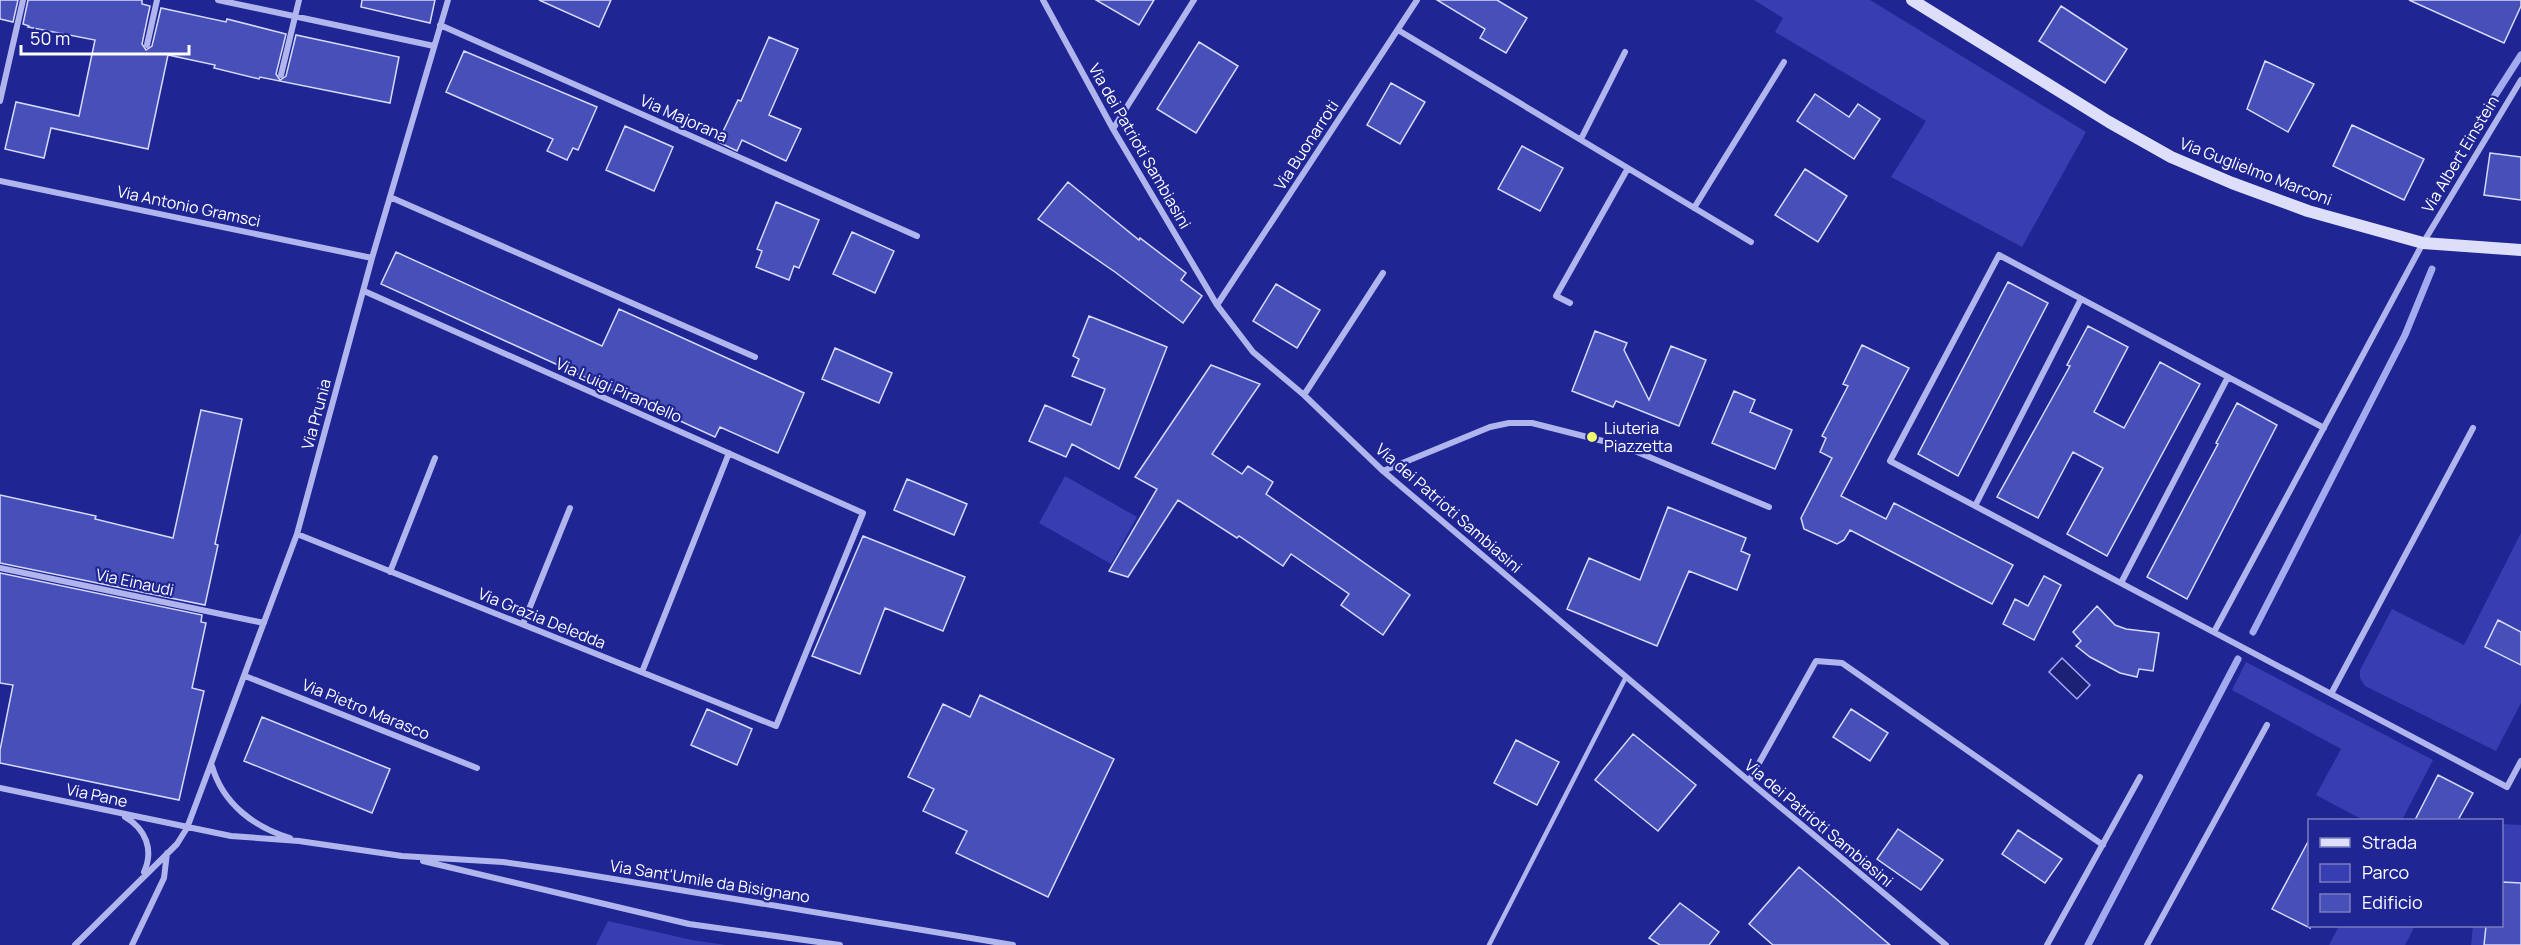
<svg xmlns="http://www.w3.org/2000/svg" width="2521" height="945" font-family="Manrope,sans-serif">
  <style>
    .green { fill: #363eb1 }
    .water { fill: #1c2176; stroke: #a4aaef; stroke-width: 1.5 }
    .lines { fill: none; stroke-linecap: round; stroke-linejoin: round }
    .stream { stroke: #a4aaef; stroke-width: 7 }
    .building { fill: #474fb9; stroke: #d6d9fa; stroke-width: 1.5 }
    .service { stroke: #b0b5ee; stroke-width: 4.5 }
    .minor { stroke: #b0b5ee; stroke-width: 6 }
    .secondary { stroke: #dddffa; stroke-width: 12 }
    .poi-dot { fill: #effc70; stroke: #1f2592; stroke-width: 2 }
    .labels { text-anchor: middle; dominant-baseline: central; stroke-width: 4.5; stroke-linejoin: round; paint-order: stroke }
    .street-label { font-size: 16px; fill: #fff; stroke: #1f2592 }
    .poi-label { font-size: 16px; fill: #fff; stroke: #1f2592; text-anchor: start }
  </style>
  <rect width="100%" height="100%" fill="#1f2592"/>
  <path class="green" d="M1754,0H1870L2086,132L2022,247L1891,177L1926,121L1775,32L1783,18Z
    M1065,476L1137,517L1111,564L1039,523Z
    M2521,533V703L2496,751L2365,686L2360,678V670L2392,609L2464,645Z
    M2246,662L2433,760L2402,820H2363L2316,795L2341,749L2232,690Z
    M2502,824L2521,825V945H2471L2473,926H2502Z
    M608,921L692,940L726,945H596Z
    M2339,926H2415L2405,945H2329Z"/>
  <path class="water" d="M2062,658L2090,685L2077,699L2049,672Z"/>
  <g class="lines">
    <path class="stream" d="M2478,122L2521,55
      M2253,632L2405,335L2432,269
      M2088,945L2238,659"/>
  </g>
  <path class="building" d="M0,0H18L13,22L0,19Z
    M28,0H142V4L150,6L142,44L146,50L152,46L161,8L226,22L227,19L286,34L276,74L280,80L286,76L296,35L399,57L390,103L260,77L259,79L214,68L215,65L168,55L148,149L51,128L44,158L5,149L16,102L79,116L95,40L28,27L29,26L23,24Z
    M362,0H435L430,23L361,7Z
    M539,0H611L599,27Z
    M1096,0H1154L1139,25Z
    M1437,0H1497L1527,18L1506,53L1480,38L1485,29Z
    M2409,0H2521V6L2504,43Z
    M2061,6L2127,49L2105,83L2039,41Z
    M769,37L798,49L769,115L801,129L786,161L742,140L737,151L718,142L738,100L741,101Z
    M1199,42L1238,66L1196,133L1157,109Z
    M464,51L597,107L578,150L573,148L567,160L547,151L553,139L446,92Z
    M2265,61L2314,84L2288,132L2247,109Z
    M1391,83L1425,102L1400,144L1367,125Z
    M1815,94L1849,117L1858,104L1880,119L1854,159L1797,121Z
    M2352,125L2424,159L2404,200L2333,166Z
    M625,126L673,147L654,191L606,170Z
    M1522,146L1563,168L1540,211L1498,189Z
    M2490,153L2521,157V200L2484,195Z
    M1805,169L1847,196L1818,242L1775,215Z
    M1068,182L1139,240L1140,238L1186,273L1181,280L1202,296L1183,323L1115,272L1038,219Z
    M776,202L819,220L799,268L794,266L789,280L756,267L762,251L757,249Z
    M852,232L894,251L875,293L833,274Z
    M396,252L602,346L619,309L804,393L778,453L720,427L715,437L381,284Z
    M2008,282L2048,303L1958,476L1918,454Z
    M1276,284L1320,310L1297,348L1253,321Z
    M1089,316L1167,347L1119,469L1072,444L1066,457L1029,441L1045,405L1091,425L1105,389L1072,376L1079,359L1073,356Z
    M2088,326L2128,347L2094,412L2124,428L2160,362L2200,384L2107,556L2067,534L2103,468L2073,452L2038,518L1997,497L2070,366L2067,365Z
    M1595,331L1627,343L1624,350L1649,400L1671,346L1706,360L1679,426L1616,401L1613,407L1572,391Z
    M1862,345L1909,368L1841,496L1886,519L1894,503L2013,565L1992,604L1850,530L1844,540L1837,544L1804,529L1801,518L1832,458L1820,452L1826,438L1822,436L1848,386L1843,384Z
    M835,348L892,373L879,403L822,379Z
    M1211,365L1260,384L1212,454L1242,474L1248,466L1273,482L1266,494L1410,595L1383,635L1341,605L1349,594L1291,554L1283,566L1239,536L1237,538L1178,500L1128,577L1109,571L1157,489L1135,477Z
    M1734,391L1755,400L1750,412L1792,430L1775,469L1712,443Z
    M2237,403L2277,425L2187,599L2147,577L2218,444L2216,443Z
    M201,410L242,419L215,544L218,545L205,605L0,563V495L96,516L95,519L173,538Z
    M907,479L967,504L954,535L894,510Z
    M1668,507L1746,538L1741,551L1750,555L1737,590L1689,571L1657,646L1567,609L1589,558L1640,580Z
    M863,536L965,577L943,631L885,608L860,674L812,656Z
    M0,573L202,615L201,622L206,623L192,688L204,691L179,800L0,763V750L13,685L0,683Z
    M2044,576L2061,585L2034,640L2003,624L2015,599L2028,606Z
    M2097,606L2115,625L2126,629L2159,633L2153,671L2139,669L2137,677L2120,673L2090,657L2076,646L2081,641L2073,632Z
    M2498,620L2521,632V665L2485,647Z
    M980,695L1114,759L1048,897L956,853L967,831L923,811L934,789L908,777L943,704L970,717Z
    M707,709L752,729L737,765L691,745Z
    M1851,709L1888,733L1870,761L1833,737Z
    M262,717L390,769L372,813L244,761Z
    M1633,734L1696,785L1658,831L1595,780Z
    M1516,740L1559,762L1537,805L1494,783Z
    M2438,775L2473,793L2458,820H2415Z
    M1898,829L1943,860L1921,890L1877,859Z
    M2018,830L2062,859L2045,883L2002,854Z
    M2310,838V928L2272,909Z
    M1799,867L1890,945H1773L1749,924Z
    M2502,882L2521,883V945H2484L2486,926H2502Z
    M1680,903L1719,932L1709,945H1660L1649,938Z"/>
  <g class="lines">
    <path class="service" d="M1489,945L1626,677"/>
    <path class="minor" d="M218,0L434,46
      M1043,0L1113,129L1217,305L1253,352L1304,395L1383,471L1749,781L1946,945
      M440,25L917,236
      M1398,30L1751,242
      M147,45L157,0
      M281,75L299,0
      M0,101L23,0
      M1113,129L1194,0
      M1581,139L1625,52
      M0,181L372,258
      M390,197L755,357
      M1694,208L1784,62
      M1570,303L1556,296L1628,168
      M1217,305L1417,0
      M1304,395L1383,273
      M2324,428L1999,255L1890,461L2507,787L2521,761
      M1383,471L1490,427L1509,423H1532L1603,441L1630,449L1769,507
      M1975,506L2081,299
      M297,534L776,726L863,513L364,291
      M0,568L264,623
      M390,572L435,458
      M2121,583L2228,377
      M523,624L570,508
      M2214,632L2423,243L2521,80
      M642,672L729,453
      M245,676L477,768
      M2331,694L2473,428
      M212,766C223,804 254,827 290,838
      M1749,781L1816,661L1842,663L2103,845
      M0,788L231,836L299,841L402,856L503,862L559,870L1013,945
      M125,817C146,829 154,850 144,872
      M423,861L689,924L840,945
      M75,945L177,844L187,828L297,534L372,258L448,0
      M132,945L164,878L167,853
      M2047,945L2140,777
      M2147,945L2267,725"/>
    <path class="secondary" d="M1912,0L2109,122L2171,157L2232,183L2308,211L2423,243L2521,250"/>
  </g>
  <circle class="poi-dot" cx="1592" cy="437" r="6"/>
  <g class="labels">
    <g class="street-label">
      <text transform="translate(684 118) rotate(24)">Via Majorana</text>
      <text transform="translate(1306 145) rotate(-57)">Via Buonarroti</text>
      <text transform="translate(1140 146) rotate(60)">Via dei Patrioti Sambiasini</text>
      <text transform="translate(2460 154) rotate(-59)">Via Albert Einstein</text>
      <text transform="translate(2256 171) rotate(21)">Via Guglielmo Marconi</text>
      <text transform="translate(189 206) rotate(12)">Via Antonio Gramsci</text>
      <text transform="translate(619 390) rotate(24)">Via Luigi Pirandello</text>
      <text transform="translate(316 414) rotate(-75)">Via Prunia</text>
      <text transform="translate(1449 508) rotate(41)">Via dei Patrioti Sambiasini</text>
      <text transform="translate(135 582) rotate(12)">Via Einaudi</text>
      <text transform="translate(542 618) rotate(22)">Via Grazia Deledda</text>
      <text transform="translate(366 709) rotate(22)">Via Pietro Marasco</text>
      <text transform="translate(97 795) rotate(12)">Via Pane</text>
      <text transform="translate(1819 823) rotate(40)">Via dei Patrioti Sambiasini</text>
      <text transform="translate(710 881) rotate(9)">Via Sant'Umile da Bisignano</text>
    </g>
    <g class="poi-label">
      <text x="1604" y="428">Liuteria<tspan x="1604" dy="18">Piazzetta</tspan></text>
    </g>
  </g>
  <rect x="2308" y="819" width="195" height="108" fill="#1f2592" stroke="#797cbe" stroke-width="1.5"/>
  <rect x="2320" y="838" width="30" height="9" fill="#dddffa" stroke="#797cbe" stroke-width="1.5"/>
  <text x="2362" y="849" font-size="18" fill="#ffffff">Strada</text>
  <rect x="2320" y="864" width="30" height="18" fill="#363eb1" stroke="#797cbe" stroke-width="1.5"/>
  <text x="2362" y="879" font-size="18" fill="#ffffff">Parco</text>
  <rect x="2320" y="894" width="30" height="18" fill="#474fb9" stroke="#797cbe" stroke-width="1.5"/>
  <text x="2362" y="909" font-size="18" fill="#ffffff">Edificio</text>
  <path d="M21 45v9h168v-9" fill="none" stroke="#ffffff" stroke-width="3"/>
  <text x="30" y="45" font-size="18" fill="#ffffff" stroke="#1f2592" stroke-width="4.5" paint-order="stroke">50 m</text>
</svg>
